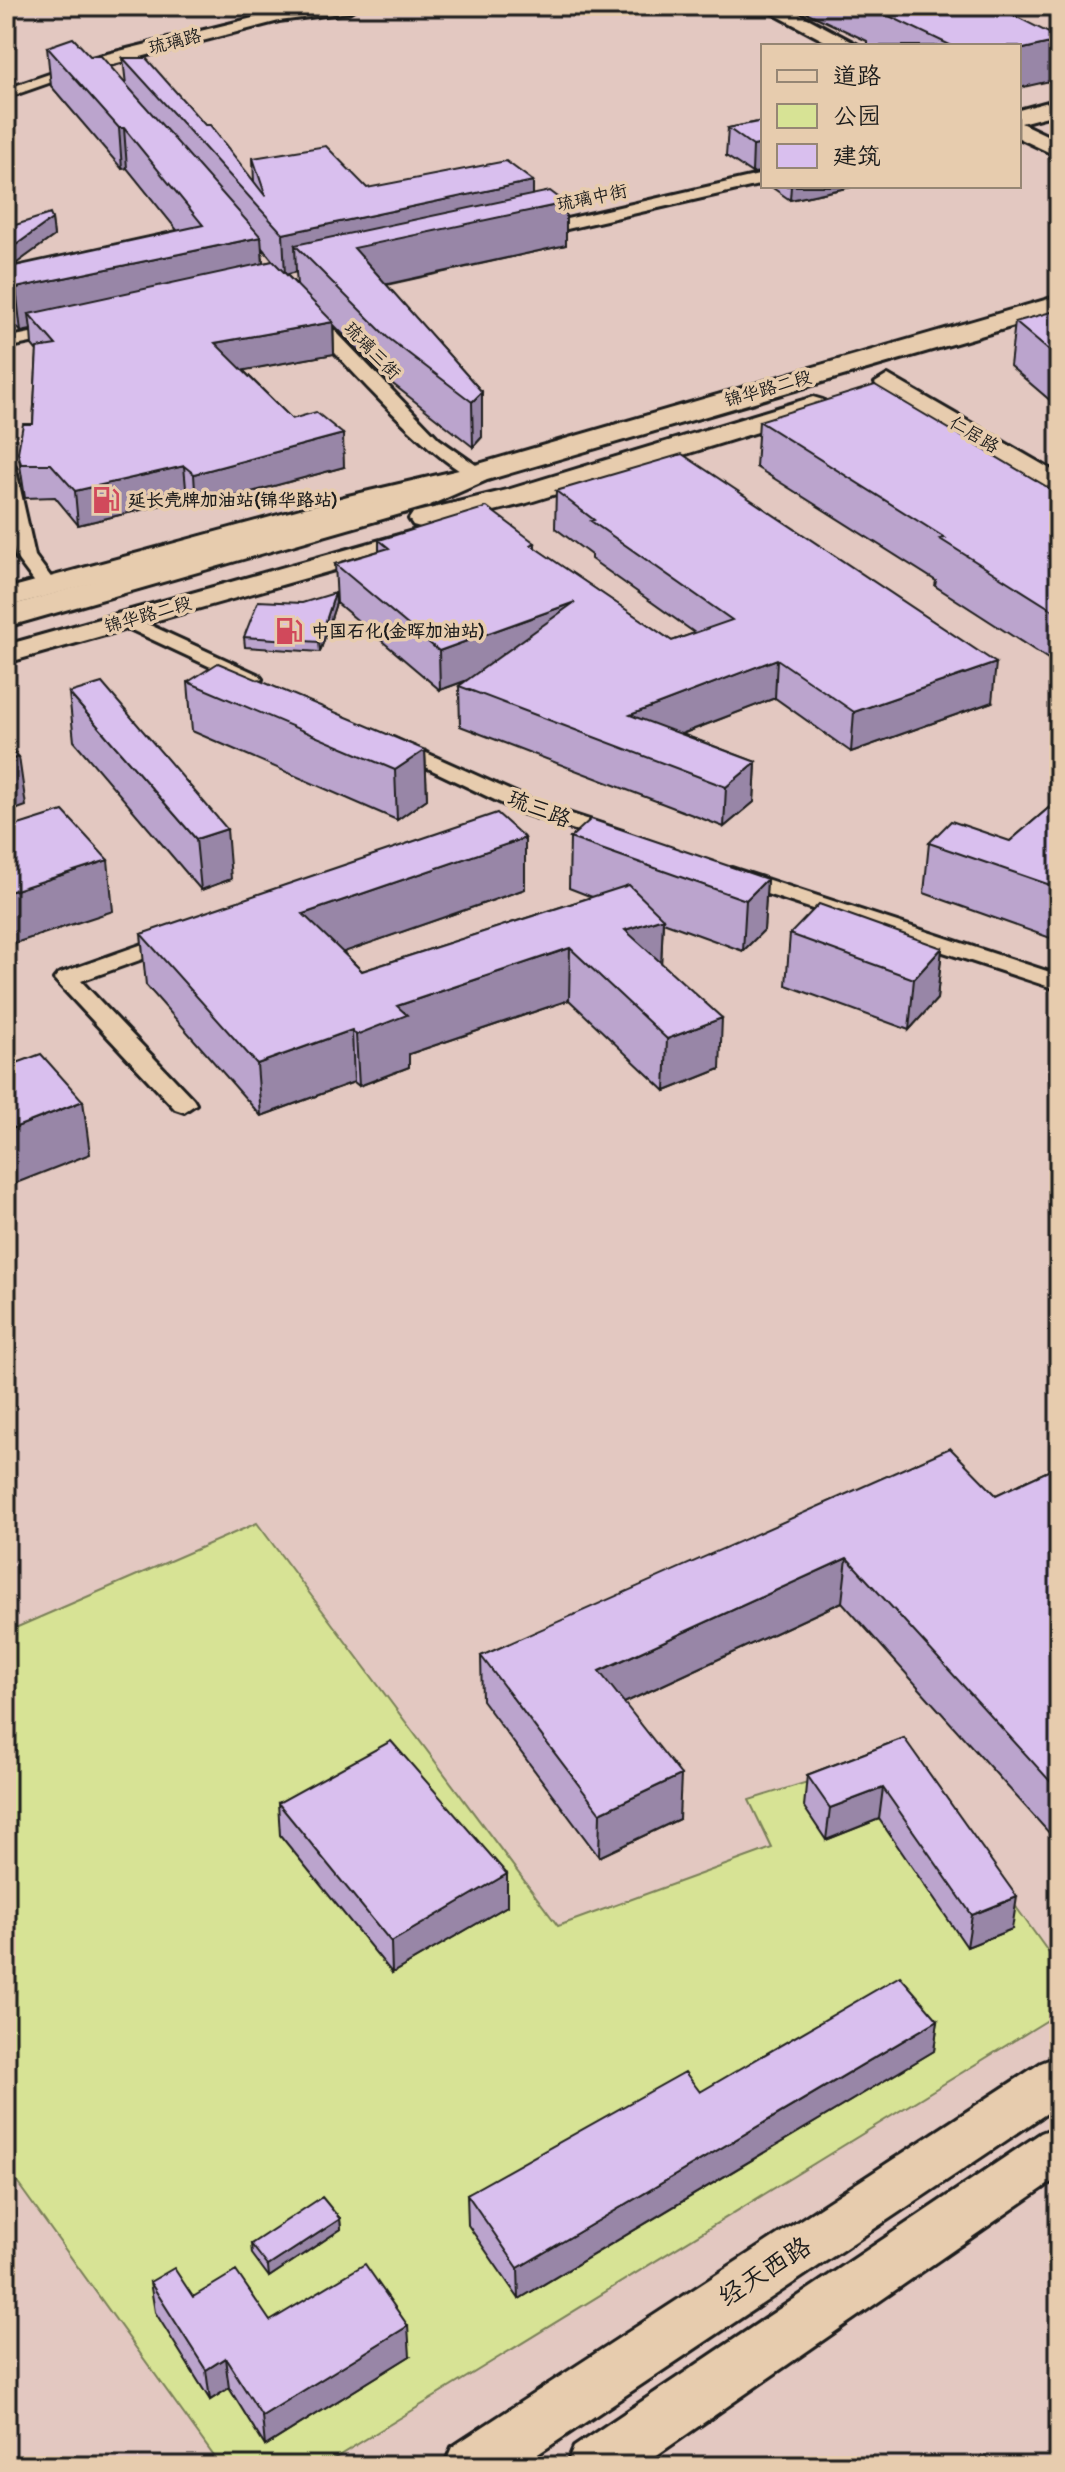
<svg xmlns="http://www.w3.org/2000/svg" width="1065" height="2472" font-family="Pangolin,'LXGW WenKai TC',sans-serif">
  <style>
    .green { fill: #d7e395; stroke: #7a8058; stroke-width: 2 }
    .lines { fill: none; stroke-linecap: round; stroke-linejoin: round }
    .street-casing { stroke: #1c1c1c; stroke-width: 6 }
    .secondary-casing { stroke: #1c1c1c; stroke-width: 6 }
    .primary-casing { stroke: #1c1c1c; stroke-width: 6 }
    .street { fill: #e7ccae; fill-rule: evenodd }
    .secondary { fill: #e7ccae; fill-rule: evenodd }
    .primary { fill: #e7ccae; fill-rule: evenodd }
    .wall { fill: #bba4cd; stroke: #1c1c1c; stroke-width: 2; fill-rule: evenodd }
    .shaded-wall { fill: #9886a7; stroke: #1c1c1c; stroke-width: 2 }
    .building { fill: #d9bfee; stroke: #1c1c1c; stroke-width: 2 }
    .labels { text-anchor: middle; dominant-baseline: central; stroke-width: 7; stroke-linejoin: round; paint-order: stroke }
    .far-street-label { font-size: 18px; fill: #1c1c1c; stroke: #e7ccae }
    .far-poi-label { font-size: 18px; font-weight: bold; fill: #1c1c1c; stroke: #e7ccae; text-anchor: start }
    .street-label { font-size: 22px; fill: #1c1c1c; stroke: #e7ccae }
    .near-street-label { font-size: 26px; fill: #1c1c1c; stroke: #e7ccae }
  </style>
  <rect width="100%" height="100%" fill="#e3c8c1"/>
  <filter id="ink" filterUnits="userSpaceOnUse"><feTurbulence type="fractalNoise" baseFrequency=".0125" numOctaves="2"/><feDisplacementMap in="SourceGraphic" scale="16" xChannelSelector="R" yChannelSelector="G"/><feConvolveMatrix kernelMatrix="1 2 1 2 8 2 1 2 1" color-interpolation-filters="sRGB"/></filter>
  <g filter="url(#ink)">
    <path class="green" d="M257,1523L558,1926L772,1848L749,1800L905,1752L1059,1967V2013L322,2466H221L6,2167V1632Z"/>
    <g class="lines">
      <g class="street-casing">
        <path id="street" d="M81,63L86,64V70L6,98V89Z
          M763,174V184L532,237L524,232L532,227Z
          M309,309L315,310L439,439L483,470V478C451,486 329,345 303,318L301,314Z
          M64,326L73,331L70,335L6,348V338Z
          M6,460L15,466L35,556L59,588L56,592H42L15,556L6,511Z
          M128,615L259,675L262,679L252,685L245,683L121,625L118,621L121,617Z
          M393,738L538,803L623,831L626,836L615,843L522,813L386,748L382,744L386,740Z
          M732,868L1059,975V990L724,880L721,875L724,870Z
          M174,933L186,940L182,945L81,981L193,1099L196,1104L184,1112L175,1109L54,979L58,974Z"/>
      </g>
      <g class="secondary-casing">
        <path id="secondary" d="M301,6H359L349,12L279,21L94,69L83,63L87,59Z
          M759,6H785L860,46H834Z
          M1059,99V113L1021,123L1059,141V157L1019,138V110Z
          M888,375L1059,474V494L1049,492L879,388L875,383Z
          M476,466L486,468L490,474L486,480L368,508L6,607V589L348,496Z
          M427,527L437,529L441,535L437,541L6,663V645Z
          M1059,2056V2105L520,2466H444L452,2447L1041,2063Z
          M1059,2126V2177L641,2466H566L574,2447L1041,2133Z"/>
      </g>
      <g class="primary-casing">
        <path id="primary" d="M1059,296V313L487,480L428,506L6,627V607L406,494L465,468Z
          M813,397L823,400L827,406L823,412L527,503L424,528L413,525L409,519L413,513L507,490Z"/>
      </g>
      <use href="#street" class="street"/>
      <use href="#secondary" class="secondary"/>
      <use href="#primary" class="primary"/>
    </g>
    <path class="wall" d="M793,6H995L1059,79L1019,46H867V41Z
      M47,47L90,56L126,85L123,58L254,182L253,158L367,188L533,195L566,203V245L386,285L482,392V437L473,447L389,381L333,324L334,354L243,370L292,419L344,467L196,507L187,499L78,525L55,497L25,498L18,452L33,424L37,351L32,345L31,330L21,332L6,314V228L52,219L54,236L12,266L177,230L127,168L122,169L51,86ZM262,248L273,261L263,263ZM296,272L297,285L286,274Z
      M763,121L752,173L726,156L728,128Z
      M770,186H856L790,200Z
      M1059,316V408L1010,366L1015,322Z
      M759,421L1059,494V666L935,586L936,581L756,467Z
      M556,491L992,702L851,752L775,698L682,734L756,762L754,802L724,827L460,726L459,686L470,679L440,690L337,603L335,564L379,551V540L535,543V548L672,641L695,633L591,559V555L555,528Z
      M302,603H336L320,652L245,647L244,637Z
      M188,682L425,750L427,799L397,820L192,731Z
      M69,693L231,879L201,890L74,741Z
      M1059,799V941L924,893L929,843L1010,841Z
      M525,838V889L343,952L362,971L592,897L569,888L570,838L767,879L764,930L743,951L663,922L661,963L720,1069L665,1091L569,1000L409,1054V1067L359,1086L354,1082L261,1116L146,985L141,934Z
      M790,934L942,948L937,999L909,1030L786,985Z
      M1059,1466V1844L842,1602L624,1703L679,1819L599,1857L482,1700L481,1656L996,1495Z
      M904,1738L1012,1929L967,1947L879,1819L826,1840L804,1807L807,1775Z
      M278,1803L507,1874V1906L392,1973L280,1835Z
      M938,2020L934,2051L519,2299L468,2225L467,2194L700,2092Z
      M340,2219L341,2229L269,2277L252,2254L251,2244Z
      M150,2282L270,2321L410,2356L265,2446L229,2388L210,2400L155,2312Z"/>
    <path class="shaded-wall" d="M1059,41V79L1019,88V50Z
      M119,128H124L127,168L122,169Z
      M763,144V172L752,173L753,146Z
      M533,181V210L566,203V245L356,291L295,245L296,272L285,275L283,234Z
      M791,186H856L790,200Z
      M52,219L54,236L6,271V252Z
      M261,237L264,279L29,314L31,330L21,332L16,288Z
      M333,322L334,354L218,375L215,343Z
      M482,392V437L473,447L472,402Z
      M343,434L344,467L196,507L194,474Z
      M184,466L187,499L78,525L75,491Z
      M335,593L336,603L320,652L319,642Z
      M575,602V641L440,690L439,651Z
      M777,659L775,698L634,752L630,715Z
      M996,663L992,702L851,752L854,712Z
      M425,750L427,799L397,820L395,770Z
      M19,757L26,806L6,813V761Z
      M756,762L754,802L724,827L726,787Z
      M227,829L231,879L201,890L196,839Z
      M525,838V889L307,965L303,914Z
      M108,860L113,911L6,946V893Z
      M767,879L764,930L743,951L746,900Z
      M663,918L661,968L625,930Z
      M570,948L569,1000L409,1054V1067L359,1086L356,1035L397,1006Z
      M942,948L937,999L909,1030L914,979Z
      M722,1018L720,1069L665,1091L667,1039Z
      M352,1030L354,1082L261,1116L257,1064Z
      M83,1101L90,1154L6,1187V1131Z
      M847,1558L842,1602L598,1715L599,1671Z
      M681,1775L679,1819L599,1857L600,1813Z
      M883,1788L879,1819L826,1840L830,1808Z
      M507,1874V1906L392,1973L391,1942Z
      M1017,1897L1012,1929L967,1947L972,1915Z
      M938,2020L934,2051L519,2299L518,2268Z
      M340,2219L341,2229L269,2277L268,2266Z
      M408,2326L410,2356L265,2446L262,2416Z
      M225,2358L229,2388L210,2400L206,2370Z"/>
    <path class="building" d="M875,6H995L1059,38V41L1019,50V46H952L870,7Z
      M73,38L90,56H101L261,237L16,288L6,277V268L203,225L124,128H119L47,47Z
      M123,58H146L205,125H210L266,197L253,158L326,146L367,188L506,161L533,181L283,234Z
      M763,121V144L753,146L728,128Z
      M550,191L566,203L354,248L482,392L472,402L387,337L295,245Z
      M50,214L52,219L6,252V228Z
      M273,261L333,322L215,343L292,419L316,412L343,434L194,474L184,466L75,491L51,464H21L18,452L23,424H33L37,348L56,345L29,314Z
      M1051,312L1059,316V359L1015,322Z
      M875,385L1059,494V614L940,539L945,538L759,421Z
      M682,454L996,663L854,712L777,659L630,715L756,762L726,787L459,686L575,602L439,651L335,564L389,548L379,540L487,507L535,543L531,545L672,641L732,620L591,521L594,520L556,491Z
      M335,593L319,642L244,637L258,601L302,603Z
      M218,663L425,750L395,770L188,682Z
      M102,683L227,829L196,839L69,693Z
      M6,742L19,757L6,761Z
      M1059,799V888L929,843L951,821L1010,841Z
      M63,811L108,860L6,893V829Z
      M497,813L525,838L303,914L362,971L629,885L663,918L625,930L722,1018L667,1039L570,948L397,1006L407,1015L356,1035L352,1030L257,1064L141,934Z
      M591,819L767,879L746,900L570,838Z
      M819,904L942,948L914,979L790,934Z
      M41,1054L83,1101L6,1131V1067Z
      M950,1448L996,1495L1059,1466V1791L847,1558L599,1671L681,1775L600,1813L481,1656Z
      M904,1738L1017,1897L972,1915L883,1788L830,1808L807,1775Z
      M391,1741L507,1874L391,1942L278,1803Z
      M900,1976L938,2020L518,2268L467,2194L685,2072L700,2092Z
      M322,2197L340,2219L268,2266L251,2244Z
      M365,2264L408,2326L262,2416L225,2358L206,2370L150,2282L174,2268L193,2297L236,2271L270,2321Z"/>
  </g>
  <defs>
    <g id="fuel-bare" transform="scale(2.16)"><path d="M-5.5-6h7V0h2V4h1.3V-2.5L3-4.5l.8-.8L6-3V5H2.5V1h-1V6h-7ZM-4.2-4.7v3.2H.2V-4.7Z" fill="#d1495b" stroke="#e7ccae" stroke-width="2.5" paint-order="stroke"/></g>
  </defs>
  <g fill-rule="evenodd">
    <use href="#fuel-bare" x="106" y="500"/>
    <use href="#fuel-bare" x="289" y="631"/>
  </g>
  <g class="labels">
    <g class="far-street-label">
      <text transform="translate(175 42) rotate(-15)">琉璃路</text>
      <text transform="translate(592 198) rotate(-12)">琉璃中街</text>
      <text transform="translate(372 351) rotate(46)">琉璃三街</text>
      <text transform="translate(768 389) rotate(-16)">锦华路二段</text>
      <text transform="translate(974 435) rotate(31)">仁居路</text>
      <text transform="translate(148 615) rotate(-16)">锦华路二段</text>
    </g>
    <g class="far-poi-label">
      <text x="128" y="500">延长壳牌加油站(锦华路站)</text>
      <text x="311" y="631">中国石化(金晖加油站)</text>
    </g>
    <g class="street-label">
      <text transform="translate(539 809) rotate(21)">琉三路</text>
    </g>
    <g class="near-street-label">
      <text transform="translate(765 2272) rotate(-33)">经天西路</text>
    </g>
  </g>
  <rect width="1065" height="2472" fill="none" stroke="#e7ccae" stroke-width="32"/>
  <rect x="16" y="16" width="1033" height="2440" fill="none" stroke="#1c1c1c" stroke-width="3" filter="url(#ink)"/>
  <rect x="761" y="44" width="260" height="144" fill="#e7ccae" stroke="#968674" stroke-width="2"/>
  <rect x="777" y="70" width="40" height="12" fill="#e7ccae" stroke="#968674" stroke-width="2"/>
  <text x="833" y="84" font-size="24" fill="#1c1c1c">道路</text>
  <rect x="777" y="104" width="40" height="24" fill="#d7e395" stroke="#968674" stroke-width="2"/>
  <text x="833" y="124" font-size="24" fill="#1c1c1c">公园</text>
  <rect x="777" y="144" width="40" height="24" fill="#d9bfee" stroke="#968674" stroke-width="2"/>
  <text x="833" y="164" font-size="24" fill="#1c1c1c">建筑</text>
</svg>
